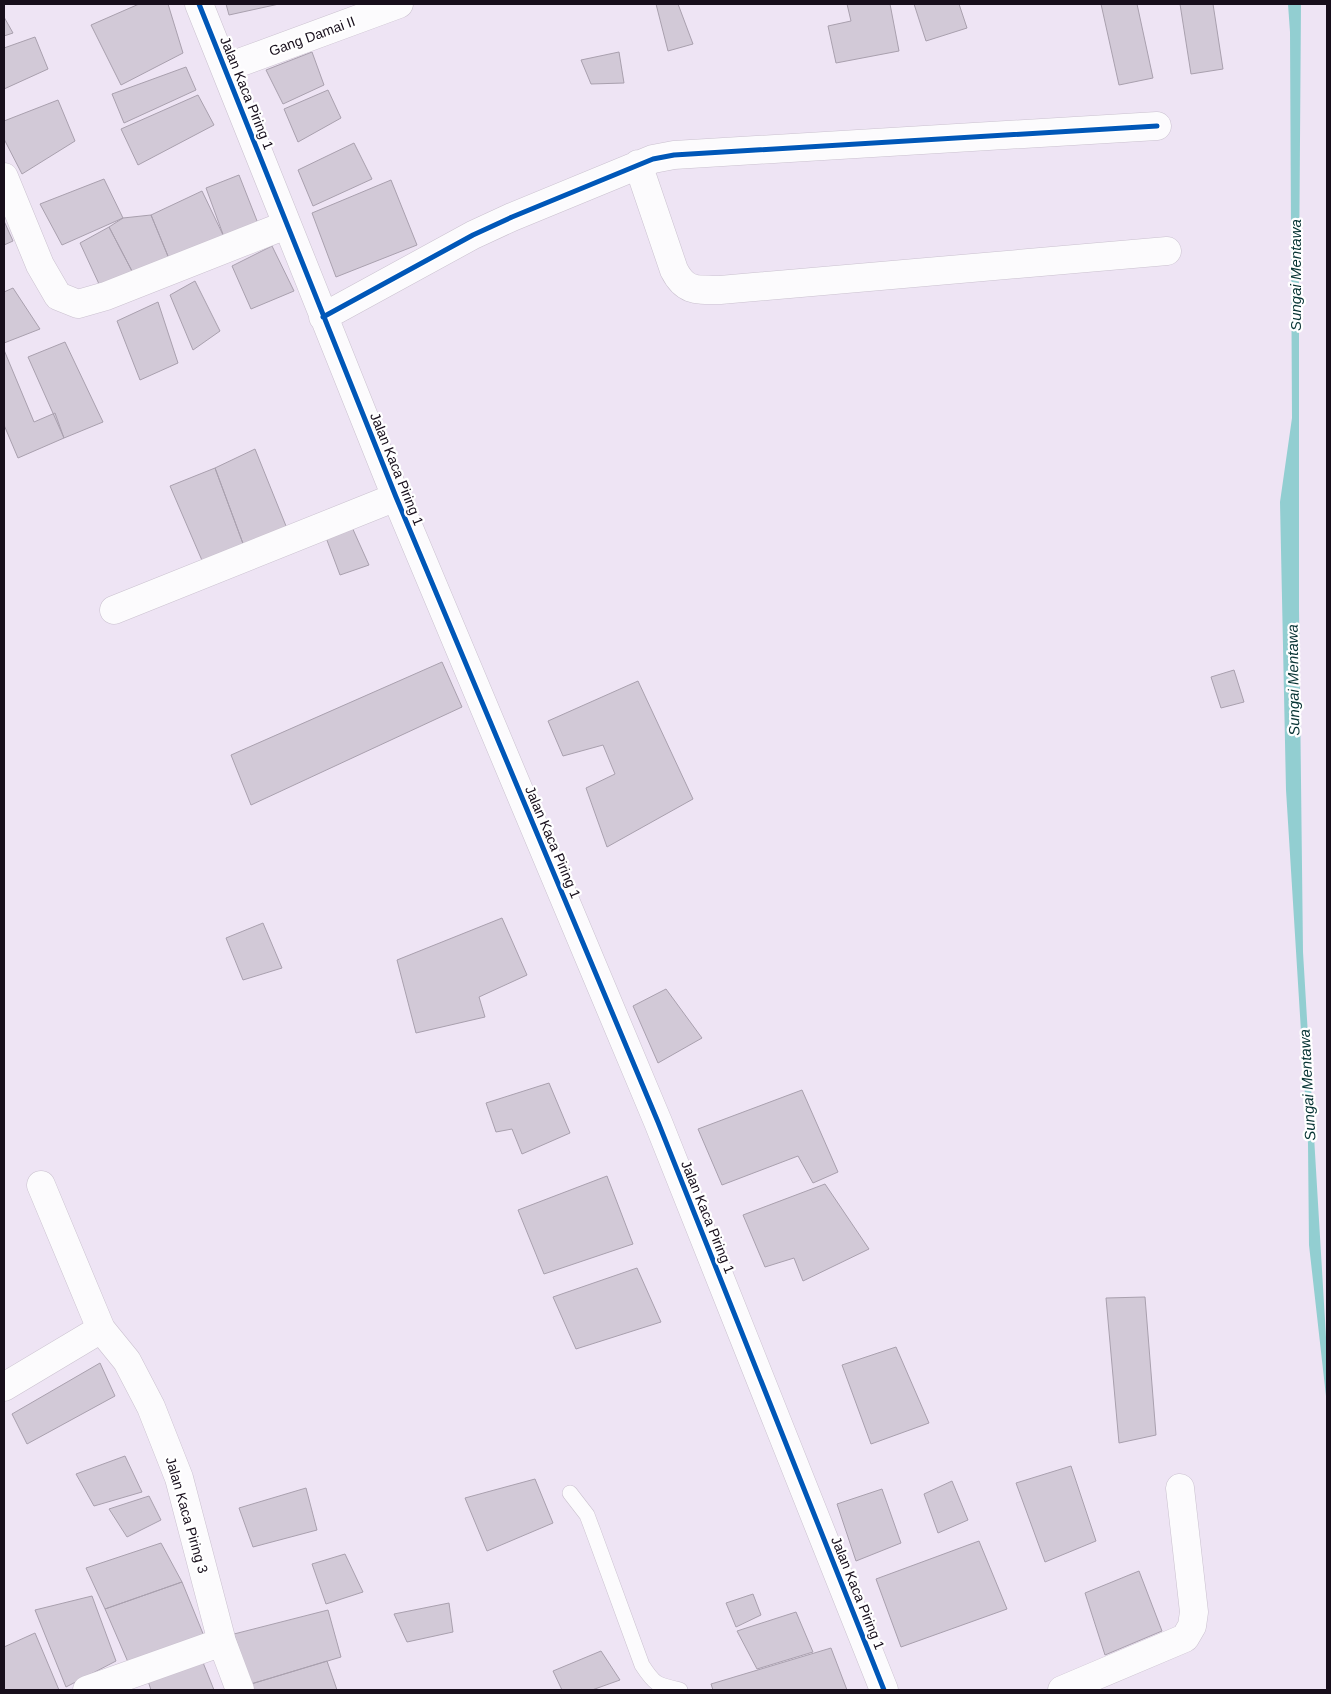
<svg xmlns="http://www.w3.org/2000/svg" width="1331" height="1694" font-family="Arial,sans-serif">
  <style>
    .water { fill: #92ced1 }
    .building { fill: #d2c9d7; stroke: #a9a0ae }
    .lines { fill: none; stroke-linecap: round; stroke-linejoin: round }
    .service-casing { stroke: #cac1cf; stroke-width: 16 }
    .minor-casing { stroke: #cac1cf; stroke-width: 29 }
    .service { stroke: #fcfbfd; stroke-width: 15 }
    .minor { stroke: #fcfbfd; stroke-width: 28 }
    .cycleway-casing { stroke: #fff; stroke-width: 8 }
    .cycleway { stroke: #0057b8; stroke-width: 5 }
    .labels { text-anchor: middle; dominant-baseline: central; stroke-width: 4.5; stroke-linejoin: round; paint-order: stroke }
    .street-label { font-size: 14px; fill: #170e1b; stroke: #fff }
    .water-label { font-size: 15px; font-style: italic; fill: #073434; stroke: #fff }
  </style>
  <rect width="100%" height="100%" fill="#eee4f4"/>
  <path class="water" d="M1288,4H1301L1299,277V610L1303,952L1327,1354V1405L1309,1245L1308,1144L1286,790L1280,502L1292,418L1290,32Z"/>
  <path class="building" d="M139,4H168L183,53L121,85L91,25Z
    M226,4H279L229,15Z
    M656,4H678L693,44L668,51Z
    M847,4H890L899,51L836,63L828,26L851,21Z
    M914,4H959L967,28L926,41Z
    M1101,4H1137L1153,78L1119,85Z
    M1180,4H1213L1223,69L1191,74Z
    M4,17L13,33L4,36Z
    M35,37L48,69L4,89V48Z
    M312,52L324,85L283,104L266,70Z
    M619,52L624,83L591,84L581,60Z
    M186,67L196,90L124,123L112,94Z
    M328,90L341,118L298,142L284,109Z
    M198,95L214,125L138,165L121,129Z
    M58,100L75,141L22,174L4,139V121Z
    M354,143L372,179L313,206L298,170Z
    M239,175L259,226L224,237L206,188Z
    M104,179L123,218L62,245L40,204Z
    M391,180L417,245L336,277L312,213Z
    M202,191L224,237L170,261L151,215Z
    M151,215L170,261L133,273L109,227L123,218Z
    M4,221L13,241L4,245Z
    M109,227L133,273L99,284L80,243Z
    M272,246L294,291L251,309L232,266Z
    M195,281L220,331L193,350L170,295Z
    M13,288L40,329L4,343V292Z
    M158,302L178,363L140,380L117,321Z
    M65,342L103,422L64,438L28,357Z
    M4,350L34,422L55,413L64,438L18,458L4,425Z
    M255,449L286,526L245,549L215,468Z
    M215,468L245,549L204,565L170,486Z
    M351,525L369,565L340,575L325,535Z
    M442,662L462,707L251,805L231,755Z
    M1234,670L1244,702L1221,708L1211,677Z
    M638,681L693,799L607,847L586,788L615,774L603,745L563,756L548,721Z
    M502,918L527,975L479,997L485,1017L416,1033L397,960Z
    M263,923L282,968L243,980L226,938Z
    M666,989L702,1038L658,1063L633,1006Z
    M549,1083L570,1133L522,1154L512,1129L496,1132L486,1103Z
    M802,1090L838,1172L813,1183L798,1156L722,1185L698,1129Z
    M607,1176L633,1244L544,1274L518,1210Z
    M825,1184L869,1249L803,1281L794,1258L765,1267L743,1215Z
    M637,1268L661,1322L576,1349L553,1297Z
    M1145,1297L1156,1435L1119,1443L1106,1298Z
    M896,1347L929,1423L871,1444L842,1365Z
    M100,1363L115,1396L27,1444L12,1414Z
    M125,1456L142,1492L94,1506L76,1474Z
    M1071,1466L1096,1541L1045,1562L1016,1483Z
    M535,1479L553,1523L487,1551L465,1498Z
    M952,1481L968,1520L938,1533L924,1494Z
    M306,1488L317,1530L253,1547L239,1508Z
    M882,1489L901,1543L856,1561L837,1504Z
    M149,1496L161,1520L127,1537L109,1509Z
    M979,1541L1007,1609L901,1647L876,1579Z
    M161,1543L182,1582L105,1609L86,1568Z
    M345,1554L363,1592L326,1604L312,1564Z
    M1139,1571L1162,1631L1105,1655L1085,1593Z
    M182,1582L206,1641L131,1669L105,1609Z
    M753,1594L761,1615L736,1627L726,1603Z
    M92,1596L116,1661L66,1687L35,1610Z
    M449,1603L453,1632L407,1642L394,1614Z
    M328,1610L341,1657L251,1684L234,1634Z
    M796,1612L813,1652L757,1669L737,1631Z
    M35,1633L59,1690H4V1647Z
    M831,1648L847,1690H713L711,1684Z
    M601,1651L620,1680L592,1690H562L553,1671Z
    M200,1655L214,1690H151L145,1672Z
    M327,1661L337,1690H253L251,1684Z"/>
  <g class="lines">
    <g class="service-casing">
      <path id="service" d="M570,1493L587,1515L593,1531L642,1665C655,1685 657,1685 680,1690"/>
    </g>
    <g class="minor-casing">
      <path id="minor" d="M199,4L396,497L658,1122L884,1690
        M225,68L399,4
        M638,164L674,270C685,292 697,290 720,290L1167,251
        M4,177L40,265L58,296L78,304L106,296L286,225
        M323,317L473,235L512,217L653,159L674,155L1157,126
        M114,610L396,497
        M41,1185L101,1329L127,1361L151,1407L179,1478L222,1642L240,1690
        M4,1387L101,1329
        M87,1690L222,1642
        M1062,1690L1185,1638L1192,1626L1194,1612L1180,1488"/>
    </g>
    <use href="#service" class="service"/>
    <use href="#minor" class="minor"/>
    <g class="cycleway-casing">
      <path id="cycleway" d="M199,4L396,497L658,1122L884,1690
        M323,317L473,235L512,217L653,159L674,155L1157,126"/>
    </g>
    <use href="#cycleway" class="cycleway"/>
  </g>
  <g class="labels">
    <g class="street-label">
      <text transform="translate(312 36) rotate(-20)">Gang Damai II</text>
      <text transform="translate(247 93) rotate(68)">Jalan Kaca Piring 1</text>
      <text transform="translate(397 469) rotate(68)">Jalan Kaca Piring 1</text>
      <text transform="translate(553 842) rotate(67)">Jalan Kaca Piring 1</text>
      <text transform="translate(708 1217) rotate(68)">Jalan Kaca Piring 1</text>
      <text transform="translate(187 1515) rotate(74)">Jalan Kaca Piring 3</text>
      <text transform="translate(858 1593) rotate(68)">Jalan Kaca Piring 1</text>
    </g>
    <g class="water-label">
      <text transform="translate(1295 275) rotate(-90)">Sungai Mentawa</text>
      <text transform="translate(1293 680) rotate(-91)">Sungai Mentawa</text>
      <text transform="translate(1307 1085) rotate(-93)">Sungai Mentawa</text>
    </g>
  </g>
  <rect width="1331" height="1694" fill="none" stroke="#170e1b" stroke-width="10"/>
</svg>
